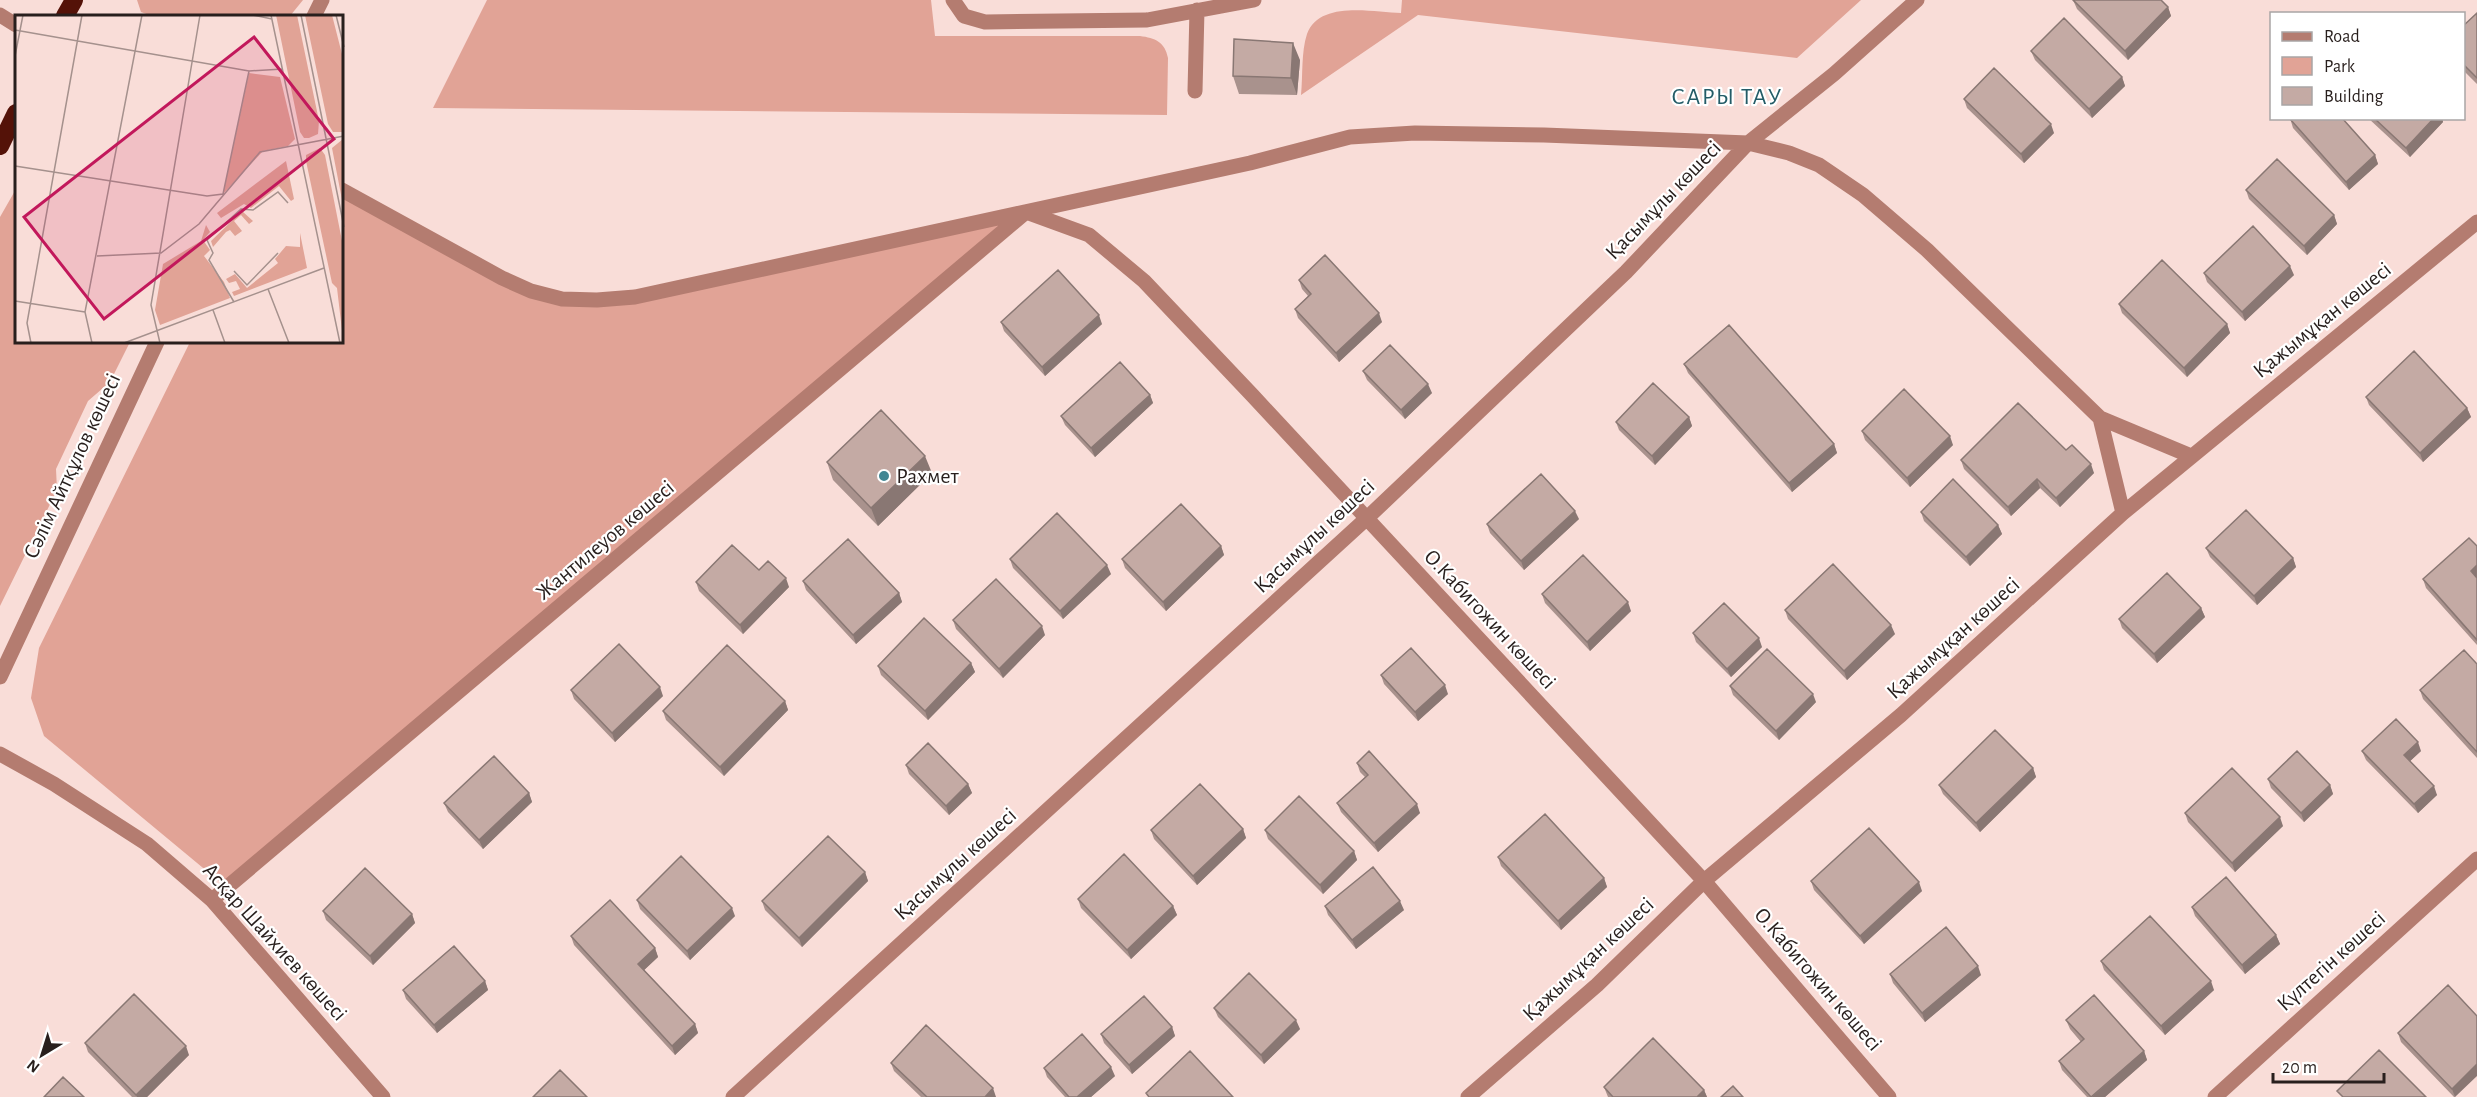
<svg xmlns="http://www.w3.org/2000/svg" width="2477" height="1097" font-family="'Alegreya Sans',sans-serif">
  <style>
    .green { fill: #e1a396 }
    .lines { fill: none; stroke-linecap: round; stroke-linejoin: round }
    .lane { stroke: #b47c70; stroke-width: 15 }
    .street { stroke: #b47c70; stroke-width: 15 }
    .highway { stroke: #541208; stroke-width: 18 }
    .wall { fill: #a9928d }
    .shaded-wall { fill: #897773 }
    .building { fill: #c4aaa4; stroke: #897773; stroke-width: 1.5 }
    .poi-dot { fill: #418693; stroke: #fff; stroke-width: 2 }
    .labels { text-anchor: middle; dominant-baseline: central; stroke-width: 4.5; stroke-linejoin: round; paint-order: stroke }
    .street-label { font-size: 22px; fill: #281f1d; stroke: #fff }
    .poi-label { font-size: 22px; fill: #281f1d; stroke: #fff; text-anchor: start }
    .neighbourhood-label { font-size: 24px; letter-spacing: 1.5px; fill: #245c67; stroke: #fff }
    .inset-road { fill: none; stroke: #a5918d; stroke-width: 1.5 }
    .view { fill: #c2185b; fill-opacity: 0.15; stroke: #c2185b; stroke-width: 3 }
    .inset-edge { fill: none; stroke: #281f1d; stroke-width: 3 }
  </style>
  <rect width="100%" height="100%" fill="#f9ddd8"/>
  <path class="green" d="M137,0H303L290,16H152L141,12Z
    M487,0H931L935,36H1140C1155,38 1165,42 1168,58L1167,115L433,108Z
    M1402,0H1861L1797,58L1418,15L1301,95C1303,76 1301,52 1307,34C1319,0 1373,12 1401,13Z
    M16,189V342H130L110,382L88,401L56,469L57,490L0,606V217Z
    M342,192L502,278L597,300L1026,212L226,887L44,736L31,698L39,648L190,342H342Z"/>
  <g class="lines">
    <path class="lane" d="M953,0L964,16L985,22L1147,20L1254,0
      M1195,91L1197,10"/>
    <path class="street" d="M0,15L16,25
      M314,16L322,0
      M342,190L502,278L531,291L562,299L597,300L635,297L1250,163L1350,137L1415,133L1544,135L1748,143L1789,153L1819,165L1863,195L1927,250L2100,418L2191,456
      M2100,418L2123,513
      M0,677L157,342
      M0,754L54,784L147,844L212,900L383,1097
      M212,900L1026,212L1089,235L1144,281L1253,396L1704,881L1889,1097
      M733,1097L1366,519L1626,272L1748,143L1834,74L1917,0
      M1468,1097L1597,985L1704,881L1901,715L2123,513L2477,222
      M2215,1097L2477,859"/>
    <path class="highway" d="M65,16L74,0
      M0,146L16,113"/>
  </g>
  <path class="wall" d="M2073,0L2168,7L2171,16L2128,60L2077,9Z
    M2477,13V84L2463,70V26Z
    M2031,51L2122,77L2125,86L2092,118L2035,60Z
    M1300,60L1297,95L1239,94L1233,76Z
    M1964,99L2054,133L2024,163L1967,108Z
    M2290,118L2375,155L2378,164L2349,190L2293,128Z
    M2368,118H2442L2443,122L2410,157Z
    M2246,190L2334,215L2337,224L2307,255L2249,199Z
    M2204,273L2294,275L2245,321L2207,282Z
    M1299,280L1382,322L1339,362L1298,318L1295,309L1308,296L1302,289Z
    M2119,304L2227,324L2230,333L2187,377L2122,313Z
    M1001,322L1102,324L1045,376L1004,331Z
    M1684,364L1834,444L1837,453L1792,492L1688,373Z
    M1363,371L1432,393L1405,419L1367,380Z
    M1150,395L1153,403L1095,457L1065,425L1061,416Z
    M2366,397L2467,408L2471,417L2423,462L2369,405Z
    M1689,417L1692,426L1655,465L1619,430L1616,422Z
    M1862,431L1953,445L1910,487L1865,440Z
    M2066,450L2094,473L2060,507L2040,488L2011,516L1964,469L1961,460Z
    M827,462L932,473L878,526L833,480Z
    M1921,512L1998,525L2002,534L1970,566L1924,521Z
    M1579,519L1524,570L1490,533L1487,524Z
    M1221,546L1224,555L1166,611L1125,568L1122,559Z
    M2206,548L2293,558L2296,567L2257,605L2210,557Z
    M1010,559L1111,574L1063,619L1013,568Z
    M759,570L789,587L743,634L699,591L696,582Z
    M2477,578V645L2426,588L2423,579Z
    M803,581L899,593L902,602L856,644L806,590Z
    M1542,594L1631,611L1590,651L1545,603Z
    M2201,608L2205,617L2157,663L2122,628L2119,619Z
    M1785,610L1895,634L1847,680L1788,619Z
    M953,620L1045,635L1003,678L956,629Z
    M1693,633L1762,647L1731,677L1696,642Z
    M971,663L975,672L928,720L881,675L878,666Z
    M2477,664V758L2423,699L2420,690Z
    M1381,675L1448,694L1418,721L1384,684Z
    M1730,686L1816,702L1779,740L1733,695Z
    M571,690L663,696L615,742L574,699Z
    M785,701L788,710L724,776L666,720L663,711Z
    M2362,751H2421L2410,761L2437,795L2418,813L2366,760Z
    M1357,763L1420,813L1378,852L1341,812L1337,803L1365,777L1360,772Z
    M906,765L968,784L972,793L949,815L909,774Z
    M2033,768L2036,777L1980,832L1943,794L1939,785Z
    M2268,779L2330,785L2333,794L2304,822L2271,788Z
    M529,793L532,802L483,849L448,812L444,803Z
    M2185,813L2283,826L2235,872L2188,822Z
    M1243,829L1246,838L1197,885L1154,839L1151,830Z
    M1265,830L1354,851L1357,860L1323,894L1268,839Z
    M1498,857L1604,878L1607,887L1561,930L1501,866Z
    M865,872L868,881L802,947L765,910L762,901Z
    M1811,881L1922,891L1864,944L1814,890Z
    M1078,899L1173,906L1177,915L1131,959L1081,908Z
    M637,900L735,916L690,960L640,909Z
    M1325,906L1404,910L1356,949L1328,915Z
    M2192,907L2276,935L2280,944L2245,974L2195,916Z
    M323,911L412,914L415,923L373,965L326,920Z
    M571,936L655,948L658,957L644,970L695,1024L698,1033L675,1055L574,945Z
    M2101,961L2214,990L2165,1035L2104,970Z
    M1890,974L1981,975L1925,1022L1893,983Z
    M485,981L488,990L437,1033L406,999L403,990Z
    M2448,985L2455,1097H2454L2401,1042L2398,1033Z
    M1214,1008L1300,1029L1264,1064L1218,1017Z
    M2066,1020L2144,1051L2147,1060L2105,1097H2087L2062,1070L2059,1061L2081,1042L2070,1029Z
    M1172,1027L1175,1036L1132,1074L1104,1043L1101,1034Z
    M85,1043L189,1055L147,1097H132L88,1052Z
    M891,1063L996,1097H921L894,1071Z
    M1044,1068L1115,1076L1091,1097H1065L1047,1077Z
    M1604,1087L1704,1090L1707,1097H1608Z"/>
  <path class="shaded-wall" d="M2168,7L2171,16L2128,60L2125,51Z
    M1293,43L1300,60L1297,95L1291,78Z
    M2122,77L2125,86L2092,118L2089,109Z
    M2434,118H2442L2443,122L2410,157L2406,148Z
    M2051,124L2054,133L2024,163L2021,154Z
    M2375,155L2378,164L2349,190L2346,182Z
    M2334,215L2337,224L2307,255L2304,246Z
    M2290,266L2294,275L2245,321L2242,312Z
    M1379,313L1382,322L1339,362L1336,353Z
    M1099,315L1102,324L1045,376L1042,367Z
    M2227,324L2230,333L2187,377L2184,368Z
    M1428,384L1432,393L1405,419L1401,410Z
    M1150,395L1153,403L1095,457L1091,448Z
    M2467,408L2471,417L2423,462L2420,453Z
    M1689,417L1692,426L1655,465L1652,456Z
    M1950,436L1953,445L1910,487L1907,478Z
    M1834,444L1837,453L1792,492L1789,483Z
    M925,456L932,473L878,526L871,508Z
    M2091,464L2094,473L2060,507L2056,498Z
    M2037,479L2040,488L2011,516L2008,507Z
    M1575,511L1579,519L1524,570L1521,561Z
    M1998,525L2002,534L1970,566L1966,557Z
    M1221,546L1224,555L1166,611L1163,602Z
    M2293,558L2296,567L2257,605L2254,596Z
    M1107,565L1111,574L1063,619L1060,611Z
    M2477,565V577L2474,580L2471,571Z
    M786,578L789,587L743,634L740,625Z
    M899,593L902,602L856,644L853,635Z
    M1628,602L1631,611L1590,651L1587,642Z
    M2201,608L2205,617L2157,663L2154,654Z
    M1891,625L1895,634L1847,680L1844,671Z
    M1042,626L1045,635L1003,678L999,669Z
    M1759,638L1762,647L1731,677L1727,669Z
    M971,663L975,672L928,720L925,711Z
    M1445,685L1448,694L1418,721L1415,712Z
    M660,687L663,696L615,742L612,733Z
    M1813,694L1816,702L1779,740L1776,731Z
    M785,701L788,710L724,776L720,767Z
    M2418,742L2421,751L2407,764L2404,755Z
    M2033,768L2036,777L1980,832L1976,823Z
    M968,784L972,793L949,815L946,806Z
    M2330,785L2333,794L2304,822L2301,813Z
    M2434,786L2437,795L2418,813L2414,804Z
    M529,793L532,802L483,849L479,840Z
    M1417,804L1420,813L1378,852L1374,843Z
    M2280,817L2283,826L2235,872L2232,863Z
    M1243,829L1246,838L1197,885L1193,876Z
    M1354,851L1357,860L1323,894L1320,885Z
    M865,872L868,881L802,947L799,938Z
    M1604,878L1607,887L1561,930L1558,921Z
    M1919,882L1922,891L1864,944L1860,936Z
    M1400,901L1404,910L1356,949L1352,940Z
    M1173,906L1177,915L1131,959L1127,950Z
    M732,908L735,916L690,960L687,951Z
    M412,914L415,923L373,965L370,956Z
    M2276,935L2280,944L2245,974L2242,965Z
    M655,948L658,957L641,973L638,964Z
    M1978,966L1981,975L1925,1022L1922,1013Z
    M485,981L488,990L437,1033L434,1025Z
    M2211,981L2214,990L2165,1035L2161,1026Z
    M1296,1020L1300,1029L1264,1064L1261,1055Z
    M695,1024L698,1033L675,1055L672,1046Z
    M1172,1027L1175,1036L1132,1074L1129,1065Z
    M186,1046L189,1055L147,1097H137L136,1095Z
    M2144,1051L2147,1060L2105,1097H2092Z
    M2477,1064V1076L2455,1097L2452,1089Z
    M1111,1067L1115,1076L1091,1097H1077Z
    M993,1088L996,1097H985Z
    M1704,1090L1707,1097H1697Z"/>
  <path class="building" d="M2073,0H2161L2168,7L2125,51Z
    M2477,13V78L2463,64V26Z
    M2064,18L2122,77L2089,109L2031,51Z
    M1234,39L1293,43L1291,78L1233,76Z
    M1994,68L2051,124L2021,154L1964,99Z
    M2342,118L2375,155L2346,182L2290,119Z
    M2374,118H2434L2406,148Z
    M2277,159L2334,215L2304,246L2246,190Z
    M2253,226L2290,266L2242,312L2204,273Z
    M1325,255L1379,313L1336,353L1295,309L1311,294L1299,280Z
    M2162,260L2227,324L2184,368L2119,304Z
    M1058,270L1099,315L1042,367L1001,322Z
    M1729,325L1834,444L1789,483L1684,364Z
    M1390,345L1428,384L1401,410L1363,371Z
    M2414,351L2467,408L2420,453L2366,397Z
    M1120,362L1150,395L1091,448L1061,416Z
    M1653,383L1689,417L1652,456L1616,422Z
    M1904,389L1950,436L1907,478L1862,431Z
    M2018,403L2066,450L2072,445L2091,464L2056,498L2037,479L2008,507L1961,460Z
    M881,410L925,456L871,508L827,462Z
    M1541,474L1575,511L1521,561L1487,524Z
    M1953,479L1998,525L1966,557L1921,512Z
    M1181,504L1221,546L1163,602L1122,559Z
    M2246,510L2293,558L2254,596L2206,548Z
    M1057,513L1107,565L1060,611L1010,559Z
    M2469,538L2477,546V565L2471,571L2477,578V640L2423,579Z
    M848,539L899,593L853,635L803,581Z
    M732,545L759,570L768,561L786,578L740,625L696,582Z
    M1583,555L1628,602L1587,642L1542,594Z
    M1833,564L1891,625L1844,671L1785,610Z
    M2167,573L2201,608L2154,654L2119,619Z
    M996,579L1042,626L999,669L953,620Z
    M1724,603L1759,638L1727,669L1693,633Z
    M924,618L971,663L925,711L878,666Z
    M619,644L660,687L612,733L571,690Z
    M727,645L785,701L720,767L663,711Z
    M1411,648L1445,685L1415,712L1381,675Z
    M1767,649L1813,694L1776,731L1730,686Z
    M2464,650L2477,664V752L2420,690Z
    M2396,719L2418,742L2404,755L2434,786L2414,804L2362,751Z
    M1995,730L2033,768L1976,823L1939,785Z
    M928,743L968,784L946,806L906,765Z
    M1369,751L1417,804L1374,843L1337,803L1368,775L1357,763Z
    M2297,751L2330,785L2301,813L2268,779Z
    M494,756L529,793L479,840L444,803Z
    M2232,768L2280,817L2232,863L2185,813Z
    M1200,784L1243,829L1193,876L1151,830Z
    M1299,796L1354,851L1320,885L1265,830Z
    M1545,814L1604,878L1558,921L1498,857Z
    M1869,828L1919,882L1860,936L1811,881Z
    M828,836L865,872L799,938L762,901Z
    M1124,854L1173,906L1127,950L1078,899Z
    M681,856L732,908L687,951L637,900Z
    M1373,867L1400,901L1352,940L1325,906Z
    M365,868L412,914L370,956L323,911Z
    M2226,877L2276,935L2242,965L2192,907Z
    M610,900L655,948L638,964L695,1024L672,1046L571,936Z
    M2150,916L2211,981L2161,1026L2101,961Z
    M1946,927L1978,966L1922,1013L1890,974Z
    M454,946L485,981L434,1025L403,990Z
    M1249,973L1296,1020L1261,1055L1214,1008Z
    M2448,985L2477,1016V1064L2452,1089L2398,1033Z
    M134,994L186,1046L136,1095L85,1043Z
    M2094,995L2144,1051L2091,1097L2059,1061L2084,1039L2066,1020Z
    M1144,996L1172,1027L1129,1065L1101,1034Z
    M926,1025L993,1088L985,1097H927L891,1063Z
    M1082,1034L1111,1067L1077,1097H1069L1044,1068Z
    M1653,1038L1704,1090L1697,1097H1613L1604,1087Z
    M2379,1050L2426,1097H2343L2337,1091Z
    M1190,1051L1233,1097H1149L1146,1093Z
    M560,1070L587,1097H533Z
    M63,1077L84,1097H44Z
    M1733,1086L1743,1097H1721Z"/>
  <circle class="poi-dot" cx="884" cy="476" r="6"/>
  <g class="labels">
    <g class="street-label">
      <text transform="translate(1663 200) rotate(-46)">Қасымұлы көшесі</text>
      <text transform="translate(2322 320) rotate(-39)">Қажымұқан көшесі</text>
      <text transform="translate(72 466) rotate(-65)">Сәлім Айтқұлов көшесі</text>
      <text transform="translate(1314 536) rotate(-43)">Қасымұлы көшесі</text>
      <text transform="translate(605 540) rotate(-40)">Жантилеуов көшесі</text>
      <text transform="translate(1490 619) rotate(47)">О.Кабигожин көшесі</text>
      <text transform="translate(1953 638) rotate(-42)">Қажымұқан көшесі</text>
      <text transform="translate(955 864) rotate(-42)">Қасымұлы көшесі</text>
      <text transform="translate(275 942) rotate(48)">Асқар Шайхиев көшесі</text>
      <text transform="translate(1588 959) rotate(-43)">Қажымұқан көшесі</text>
      <text transform="translate(2331 961) rotate(-42)">Күлтегін көшесі</text>
      <text transform="translate(1818 979) rotate(49)">О.Кабигожин көшесі</text>
    </g>
    <g class="poi-label">
      <text x="896" y="476">Рахмет</text>
    </g>
    <g class="neighbourhood-label">
      <text x="1727" y="97">САРЫ ТАУ</text>
    </g>
  </g>
  <g transform="translate(15 15)">
    <rect width="328" height="328" fill="#f9ddd8"/>
    <path d="M261,0H282L304,106L303,119L294,123H289L285,117ZM290,0H317L328,43V117H318L313,109ZM234,58L265,62L280,124L273,131L248,136L208,179ZM328,124H329L328,190L317,133ZM305,133L310,140L328,231V324L322,273L317,268L291,146V140ZM271,146L279,184L276,186L264,171L236,193L229,189L206,203L202,198ZM227,196L238,206L234,209L226,200L219,206L227,216L220,221L215,215L211,217L198,232L196,226ZM191,210L195,217L188,225L195,235L189,241L209,267L215,283L145,310L140,295L148,249L186,226ZM285,218L292,253L219,281L217,277L225,274L221,266L214,268L211,264L220,259L232,273L263,248L260,244L271,231L285,232Z" fill="#e1a396"/>
    <path class="inset-road" d="M238,0L257,4M256,0L325,328M286,0L329,212M321,0L329,32M0,15L234,56L268,54M0,41L8,0M0,151L192,181L208,179L234,56M82,241L146,238L184,209L245,137L329,121M219,256L232,270L263,238M253,274L274,328M0,286L70,297M219,287L194,245L198,238L192,225L226,194L238,195L263,177L273,188M198,295L210,328M16,328L12,308L67,0M77,328L70,297L127,0M109,328L309,253M145,328L136,290L185,0"/>
    <path class="view" d="M239,22L319,124L89,304L9,202Z"/>
    <rect width="328" height="328" class="inset-edge"/>
  </g>
  <rect x="2270" y="12" width="195" height="108" fill="#ffffff" stroke="#a9a5a5" stroke-width="1.5"/>
  <rect x="2282" y="32" width="30" height="9" fill="#b47c70" stroke="#a9a5a5" stroke-width="1.5"/>
  <text x="2324" y="42" font-size="18" fill="#281f1d">Road</text>
  <rect x="2282" y="57" width="30" height="18" fill="#e1a396" stroke="#a9a5a5" stroke-width="1.5"/>
  <text x="2324" y="72" font-size="18" fill="#281f1d">Park</text>
  <rect x="2282" y="87" width="30" height="18" fill="#c4aaa4" stroke="#a9a5a5" stroke-width="1.5"/>
  <text x="2324" y="102" font-size="18" fill="#281f1d">Building</text>
  <g transform="translate(42 1055) rotate(218)" stroke="#ffffff" stroke-width="4.5" paint-order="stroke">
  <path d="M0-4.5L10 22L0 15L-10 22Z" fill="#281f1d"/>
  <text y="-9" font-size="16" font-weight="bold" text-anchor="middle" fill="#281f1d">N</text>
  </g>
  <path d="M2273 1073v9h111v-9" fill="none" stroke="#281f1d" stroke-width="3"/>
  <text x="2282" y="1073" font-size="18" fill="#281f1d" stroke="#ffffff" stroke-width="4.5" paint-order="stroke">20 m</text>
</svg>
